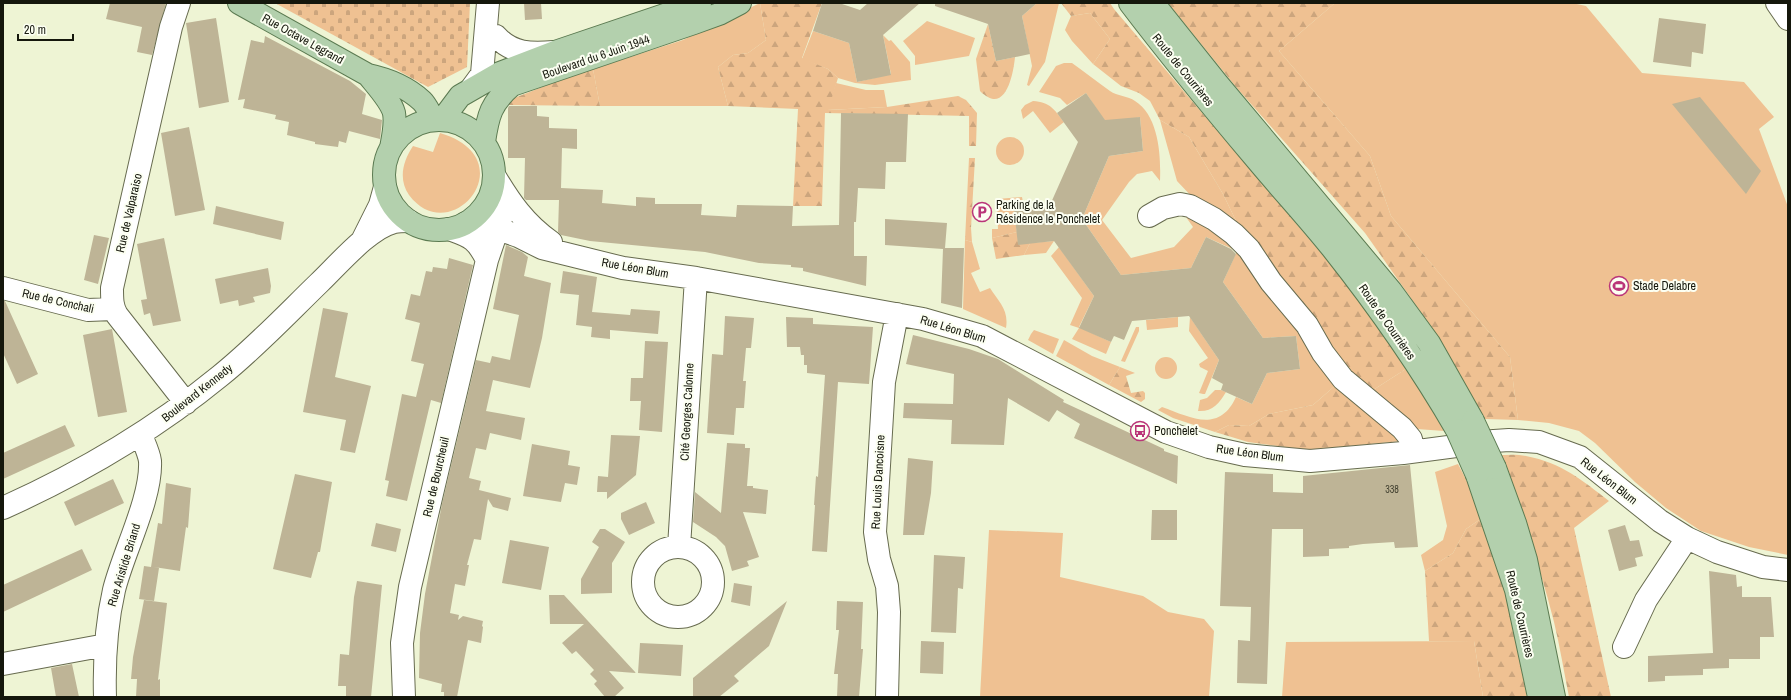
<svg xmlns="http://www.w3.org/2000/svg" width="1791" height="700" font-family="'Archivo Narrow',sans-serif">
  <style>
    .grass { fill: #efc192 }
    .forest { fill: url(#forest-firs) }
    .cemetery { fill: url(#cemetery-stones) }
    .building { fill: #beb496 }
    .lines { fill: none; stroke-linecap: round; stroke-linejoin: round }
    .minor-casing { stroke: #676b4f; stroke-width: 24 }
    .major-casing { stroke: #5b7a51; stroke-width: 24 }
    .minor { stroke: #fff; stroke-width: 22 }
    .major { stroke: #b3d0ad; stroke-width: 22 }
    .major-bridge-casing { stroke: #5b7a51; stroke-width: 24; stroke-linecap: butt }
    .major-bridge { stroke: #b3d0ad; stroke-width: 22 }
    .labels { text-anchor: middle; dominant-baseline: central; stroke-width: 4; stroke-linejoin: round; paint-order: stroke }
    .number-label { font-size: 10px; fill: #3f3e2e }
    .street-label { font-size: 12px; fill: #15170c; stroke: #fcfff2 }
    .poi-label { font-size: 12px; fill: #15170c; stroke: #fcfff2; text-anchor: start }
  </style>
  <defs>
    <pattern id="forest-firs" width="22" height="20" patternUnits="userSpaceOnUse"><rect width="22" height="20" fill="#efc192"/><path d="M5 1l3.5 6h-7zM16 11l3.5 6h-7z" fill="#cca57d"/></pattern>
    <pattern id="cemetery-stones" width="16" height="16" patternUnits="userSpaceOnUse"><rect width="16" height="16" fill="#efc192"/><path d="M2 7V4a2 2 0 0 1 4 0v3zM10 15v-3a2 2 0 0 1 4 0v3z" fill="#cca57d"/></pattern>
  </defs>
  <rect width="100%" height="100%" fill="#eef4d4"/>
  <path class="grass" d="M760,3L766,40L748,53L733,55L718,67L728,106H600L593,69L683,40Z
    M1037,3H1059L1045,62L1029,86L1027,85L1032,66L1022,16Z
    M1335,3H1572L1586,6L1642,73L1744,82L1774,117L1759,129L1788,207V555L1749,547L1701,531L1666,508L1635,482L1595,443L1579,431L1549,423L1518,420L1510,357L1391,216L1370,156L1279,51Z
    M1090,13L1110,39L1093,64L1072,41L1065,30L1071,16Z
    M927,21L975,38L969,56L915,65V56L903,41Z
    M813,31L849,43L857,82L891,74L883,35L889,41L891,40L910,62L911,80L875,85L855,83L838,78L828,69L802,59Z
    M1064,63H1072C1085,72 1097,82 1110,91C1117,96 1128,96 1135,101C1159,116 1161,156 1160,181L1152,171L1137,174L1129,182L1102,220L1131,258L1174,247L1193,227L1181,210L1231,240L1337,384L1313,405L1269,414L1249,426L1229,425L1215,432L1173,418L1158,410L1162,407C1190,417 1219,434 1236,397L1252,404L1267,373L1300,369L1296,336L1263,338L1223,282L1237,251L1206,237L1191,268L1121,275L1082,219L1109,156L1143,151L1140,117L1108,126L1086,93L1067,105L1060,98L1039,92L1056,66Z
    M836,83L866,90H884L887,107L827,110Z
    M1033,101C1050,102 1054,109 1064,122L1050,133L1033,111L1023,119L1021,110L1025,105Z
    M1160,120L1189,137L1223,194L1238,225L1194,199L1177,181Z
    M440,133C527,159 451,251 409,195C398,179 403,161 413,146L433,152Z
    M996 151a14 14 0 1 1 28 0a14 14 0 1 1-28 0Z
    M1022,197L1024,208L1014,209L1017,232L992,238V229H998L997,199Z
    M965,240L972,242L980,269L971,273L980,292L990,288C999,302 1009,310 1006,328L963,309Z
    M1054,241L1046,253L1024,255L1030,243Z
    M1059,247L1094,296L1079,327L1111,342L1106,354L1072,339L1079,328L1070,325L1082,298L1051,256Z
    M1178,317V327L1147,330L1146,320Z
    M1190,317L1219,360L1205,394H1203L1199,393L1208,371L1200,367L1199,364L1208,358L1189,331Z
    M1136,327H1139V331L1125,362L1121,361Z
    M1034,330L1059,339L1053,354L1028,340L1031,334Z
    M1064,340L1092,356L1120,367L1109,385L1056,356Z
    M1155 368a11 11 0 1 1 22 0a11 11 0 1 1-22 0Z
    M1409,367L1444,431L1417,429L1370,392Z
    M1215,390H1221L1226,392C1219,404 1212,412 1198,411L1200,400L1207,398Z
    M1458,464L1470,487L1482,518L1466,529L1453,553L1425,571L1421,555L1443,540L1447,526L1435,472Z
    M989,530L1063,533L1060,577L1143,596L1168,612L1204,619L1214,631L1209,697H980Z
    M1474,641L1483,697H1282L1286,642Z"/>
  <path class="forest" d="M760,3H822L802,58L828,69L838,78L828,110L887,107L958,96L966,100L977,113L976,146H969V116L825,113L822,206H793L798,109L728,106L718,67L733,55L748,53L766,40Z
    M1061,3H1110L1114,9L1372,313L1409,367L1370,392L1354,380L1238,225L1223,194L1189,137L1160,120L1150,101L1139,93L1121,86L1093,64L1110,39L1090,13L1071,16Z
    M1168,3H1335L1279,51L1370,156L1391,216L1510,357L1518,420L1485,419L1432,328L1365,233L1236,87Z
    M988,24L996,61L1015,57C1014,68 1009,101 993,99C988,98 983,94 980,91L976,59Z
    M593,69L600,106L508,105L507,101L560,80Z
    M969,158H975L971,228L972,242L965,240Z
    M1017,232L1030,243L1024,255L996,259L992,238Z
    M1120,367L1135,373L1126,376L1131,393L1143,391L1145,393V399L1141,402L1109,385Z
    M1337,384L1402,441L1308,450L1248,442L1215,432L1229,425L1249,426L1269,414L1313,405Z
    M1498,455C1507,455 1517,454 1526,456C1562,463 1582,480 1609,501L1574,528L1611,697H1569C1564,672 1560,647 1554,622C1540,565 1520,510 1498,455Z
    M1482,518L1503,579L1527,697H1483L1474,641H1429L1425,571L1453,553L1466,529Z"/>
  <path class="cemetery" d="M275,3H470L467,67L428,87Z"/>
  <path class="building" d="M110,3H166L152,55L137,52L142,27L106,19Z
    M524,3H541L542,19L525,20Z
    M822,3H839L860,10L868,3H920L883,35L891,75L857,82L849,43L813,31Z
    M935,3H1037L1022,16L1030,54L996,61L988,24L935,6Z
    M216,18L229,102L199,108L186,23Z
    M1659,18L1706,24L1703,54L1692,52L1691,67L1653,62Z
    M265,36L350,81L366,94L362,114L382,120L380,139L349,131L346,143L339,141L338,147L315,144V142L287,135L289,122L275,119L276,115L243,108L245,99L238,100L251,40L264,43Z
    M1086,93L1105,120L1140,117L1143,151L1109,156L1082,219L1121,275L1191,268L1206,237L1231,249L1236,254L1223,282L1263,338L1296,336L1300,369L1267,373L1252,404L1221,390L1223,384L1212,378L1219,360L1189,316L1132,321L1124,340L1114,336L1111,342L1079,328L1094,296L1054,241L1018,245L1014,209L1050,205L1078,142L1057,113Z
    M1700,97L1761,171L1746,194L1672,104Z
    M509,106H537V116L549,117V128L577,129V149L562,148L561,188L603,190L602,203L636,206V197L655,198V204H702L701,215L736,217L737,205L793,206L792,226L839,225L841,113L908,114L906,162H886L885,189L858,188L856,222H854V256H867L866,286L803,271V268L791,267V265L759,263L705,252L590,241L561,235L558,232L559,200H526L524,198L525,158H508V108Z
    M189,127L205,210L175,216L161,133Z
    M216,206L284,222L281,240L213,224Z
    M885,219L947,223L945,248H964L962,308L941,303L943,249L885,245Z
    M94,235L109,238L98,284L84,280Z
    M164,238L181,321L153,326L150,313L144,315L141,300L147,299L137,244Z
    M506,245L522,252L528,257L524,276L551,283L542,338L530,388L493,380L486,411L525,418L521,440L490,433L486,450L476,448L469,478L481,481L479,490L511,498L508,511L493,507L488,499L481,540L474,539L467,565H469L465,586L455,584L450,613L459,615L458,620L463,616L483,621L482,626L483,627L481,643L468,640L457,697H444V692H441L442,684L419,678L420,633L425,594L442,504L476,360L490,363L492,356L510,360L519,315L493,309Z
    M449,258L473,265L441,403L431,400L407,501L386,496L389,481L385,480L402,394L416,397L424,364L411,361L420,323L405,319L411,294L420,296L426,271L432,272L433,267L447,269Z
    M268,268L271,286L270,293L253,297L255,302L239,306L238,300L220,304L215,279Z
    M563,271L597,277L592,312L630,315L631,309L660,311L658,334L610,330V339L591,337L592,327L576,325L579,295L560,293Z
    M3,301H5L38,374L17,384L3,353Z
    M323,308L348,313L335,377L371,386L355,453L340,450L346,420L303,412Z
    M725,316L754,318L751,348H746L743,381H746L744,408H736L734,435L707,433L712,354L723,355Z
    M786,317L813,318V324L873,327L869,384L838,382L827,552L812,551L815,505H814L816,476L818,477L825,375L807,373V365H804V355H801L800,347H787Z
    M112,329L127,412L98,417L83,335Z
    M913,335L969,349L998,359L1064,400L1063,402L1164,449V451L1178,456L1177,484L1074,438L1080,424L1057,410L1049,422L1008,398L1004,445L951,444L952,420L903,418L904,403L953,404L954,374L906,364Z
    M645,341L668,342L662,432L639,430L641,401H630L631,378H643Z
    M65,425L75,446L3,479V453Z
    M611,435L640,436L636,475L607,499V492H597L598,476L608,477Z
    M727,443L745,444V448H750L747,486H753V488L768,490L766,514L743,512L759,557L747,561L749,566L732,571L725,546L716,537L693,522L695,492L721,513Z
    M532,444L570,451L568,465L580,467L577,485L565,483L561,502L523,496Z
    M908,458L933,461L931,493L924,535H903Z
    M1410,465L1418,547L1395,548L1394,542L1363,544L1349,546V548L1329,549V556L1303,557V529H1272L1267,684L1237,683L1238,640L1250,641L1251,607L1220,606L1225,472L1273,474V492L1303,493V476Z
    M295,474L332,482L320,552H318L311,578L273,569Z
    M113,479L124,503L75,526L64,502Z
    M166,483L191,488L188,528L186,527L180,571L154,567L159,568L154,601L139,599L144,566L151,567L158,523L162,524Z
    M646,502L655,523L629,535L621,519V513Z
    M1152,510H1177V540H1151Z
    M376,523L401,529L396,552L371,546Z
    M1625,525L1630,541L1639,540L1643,556L1635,558L1637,566L1619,571L1608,530Z
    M600,529H605L625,542L612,563V593L581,594V579L599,547L592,542Z
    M510,540L549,547L541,590L502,583Z
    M82,549L92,570L3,612V585Z
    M934,555L965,557L963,589L958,588L956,633L931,632Z
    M1709,571L1736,575L1737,587L1742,586V597H1771L1774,637H1760V659H1729V668L1703,669V675L1665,676V681L1648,682V656L1713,653Z
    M357,581L382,585L371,697H346V686H338L340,654L349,655L354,597Z
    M734,583L752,586L750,606L731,602Z
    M549,595H564L636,673L609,671L624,688L614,697H605L594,684L597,681L590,674L594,670L576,651L572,654L562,643L584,624H550Z
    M144,600L167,603L158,680L160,679V697H136L137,679H131L133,657Z
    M787,601L769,646L734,676L739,681L719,697H693V678Z
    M837,601L863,602L861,649H863L859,697H837L838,674H834L839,630H836Z
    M921,641L944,642L943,674L920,673Z
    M640,643L683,645L681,676L638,673Z
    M72,664L79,697H56L51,668Z"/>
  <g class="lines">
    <g class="minor-casing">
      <path id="minor" d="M179,3L171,27L112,288C112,299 112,307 117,315L186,403
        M1777,3L1788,19
        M496,36C512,54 531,54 554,52
        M471,89L482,74L488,3
        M494,175C510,202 525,224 551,242
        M1149,216L1163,208L1180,204L1190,206L1214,219L1234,234L1249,249L1271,282L1307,325L1323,353L1343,379L1402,428L1411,439L1413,451
        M466,223L498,229L518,236L542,248L623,268L696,278L923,319L982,336L1166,432L1209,447L1245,455L1310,461L1403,453L1494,441L1509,440L1539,442L1580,457L1660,521L1687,538L1717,552L1763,567L1788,570
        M449,229C471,237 476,238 487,260
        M363,239L380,205L385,187
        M3,288L88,310L113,309
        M3,508C81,473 154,430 220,376C255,348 287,314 319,283C338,265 369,228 394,222C398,221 404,221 409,221
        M643 582a35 35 0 1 1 70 0a35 35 0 1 1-70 0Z
        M679,547L696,278
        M1624,647L1646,600L1687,538
        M3,664L106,645
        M105,697C104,662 106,625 114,590C123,553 152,498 150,461C149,453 144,443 141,435
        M404,697L402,643L410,587L487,260L508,198
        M887,697L889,612L887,586L879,559L875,532L884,382L897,314"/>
    </g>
    <g class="major-casing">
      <path id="major" d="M239,3L368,75C387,79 407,87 422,101C427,106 430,114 434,120
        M1130,3C1171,57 1214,109 1257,160C1282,190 1308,218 1332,248C1378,306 1420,366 1457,430
        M1153,3L1217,83L1391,291L1429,343L1473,421
        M368,75C376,85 391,101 394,113C396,124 393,137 391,148
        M442,120L460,96L500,73L555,52L700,3
        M384 175a55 55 0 1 1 110 0a55 55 0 1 1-110 0Z
        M484,142C488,115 491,103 512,85L694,23L719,14L740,3
        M1495,468L1515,523L1526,560L1554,697
        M1477,475L1516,590L1539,697"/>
    </g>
    <use href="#minor" class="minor"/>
    <use href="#major" class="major"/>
    <g class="major-bridge-casing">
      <path id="major-bridge" d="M1473,421L1495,468
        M1457,430L1477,475"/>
    </g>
    <use href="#major-bridge" class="major-bridge"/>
  </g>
  <defs>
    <g id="parking-ring" transform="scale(1)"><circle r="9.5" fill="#fcfff2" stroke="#ba3579" stroke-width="1.5"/><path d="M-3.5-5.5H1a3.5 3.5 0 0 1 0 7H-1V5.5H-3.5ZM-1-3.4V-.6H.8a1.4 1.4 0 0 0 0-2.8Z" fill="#ba3579"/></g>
    <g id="stadium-ring" transform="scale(1)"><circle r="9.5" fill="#fcfff2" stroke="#ba3579" stroke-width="1.5"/><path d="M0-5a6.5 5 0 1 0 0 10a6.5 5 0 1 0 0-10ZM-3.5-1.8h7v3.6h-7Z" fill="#ba3579"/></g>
    <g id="bus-ring" transform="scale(1)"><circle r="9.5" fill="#fcfff2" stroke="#ba3579" stroke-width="1.5"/><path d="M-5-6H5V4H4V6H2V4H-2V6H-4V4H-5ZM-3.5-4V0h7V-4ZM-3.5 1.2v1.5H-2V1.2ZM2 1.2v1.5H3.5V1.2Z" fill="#ba3579"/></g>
  </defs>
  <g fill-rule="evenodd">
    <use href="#parking-ring" x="982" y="212"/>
    <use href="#stadium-ring" x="1619" y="286"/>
    <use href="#bus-ring" x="1140" y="431"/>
  </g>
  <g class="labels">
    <g class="number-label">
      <text x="1392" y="489">338</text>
    </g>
    <g class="street-label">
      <text transform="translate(303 39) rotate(29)">Rue Octave Legrand</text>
      <text transform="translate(596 57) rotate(-19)">Boulevard du 6 Juin 1944</text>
      <text transform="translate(1183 70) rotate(51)">Route de Courrières</text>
      <text transform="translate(129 213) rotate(-77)">Rue de Valparaiso</text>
      <text transform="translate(635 268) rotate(10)">Rue Léon Blum</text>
      <text transform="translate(58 301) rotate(13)">Rue de Conchali</text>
      <text transform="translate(1387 322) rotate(55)">Route de Courrières</text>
      <text transform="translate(953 329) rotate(17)">Rue Léon Blum</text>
      <text transform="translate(197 393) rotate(-38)">Boulevard Kennedy</text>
      <text transform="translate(687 412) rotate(-87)">Cité Georges Calonne</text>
      <text transform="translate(1250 453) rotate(8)">Rue Léon Blum</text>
      <text transform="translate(436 477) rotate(-77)">Rue de Bourcheuil</text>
      <text transform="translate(1609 481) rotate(38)">Rue Léon Blum</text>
      <text transform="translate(878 482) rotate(-87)">Rue Louis Dancoisne</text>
      <text transform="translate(124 565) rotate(-73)">Rue Aristide Briand</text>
      <text transform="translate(1520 614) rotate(77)">Route de Courrières</text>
    </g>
    <g class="poi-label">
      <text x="996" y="205">Parking de la<tspan x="996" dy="14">Résidence le Ponchelet</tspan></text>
      <text x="1633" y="286">Stade Delabre</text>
      <text x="1154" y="431">Ponchelet</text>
    </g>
  </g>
  <rect width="1791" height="700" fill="none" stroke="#15170c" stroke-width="8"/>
  <path d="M18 34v6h55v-6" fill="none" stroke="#15170c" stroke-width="2"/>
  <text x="24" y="34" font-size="12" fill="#15170c" stroke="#fcfff2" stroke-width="3" paint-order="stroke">20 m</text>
</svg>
